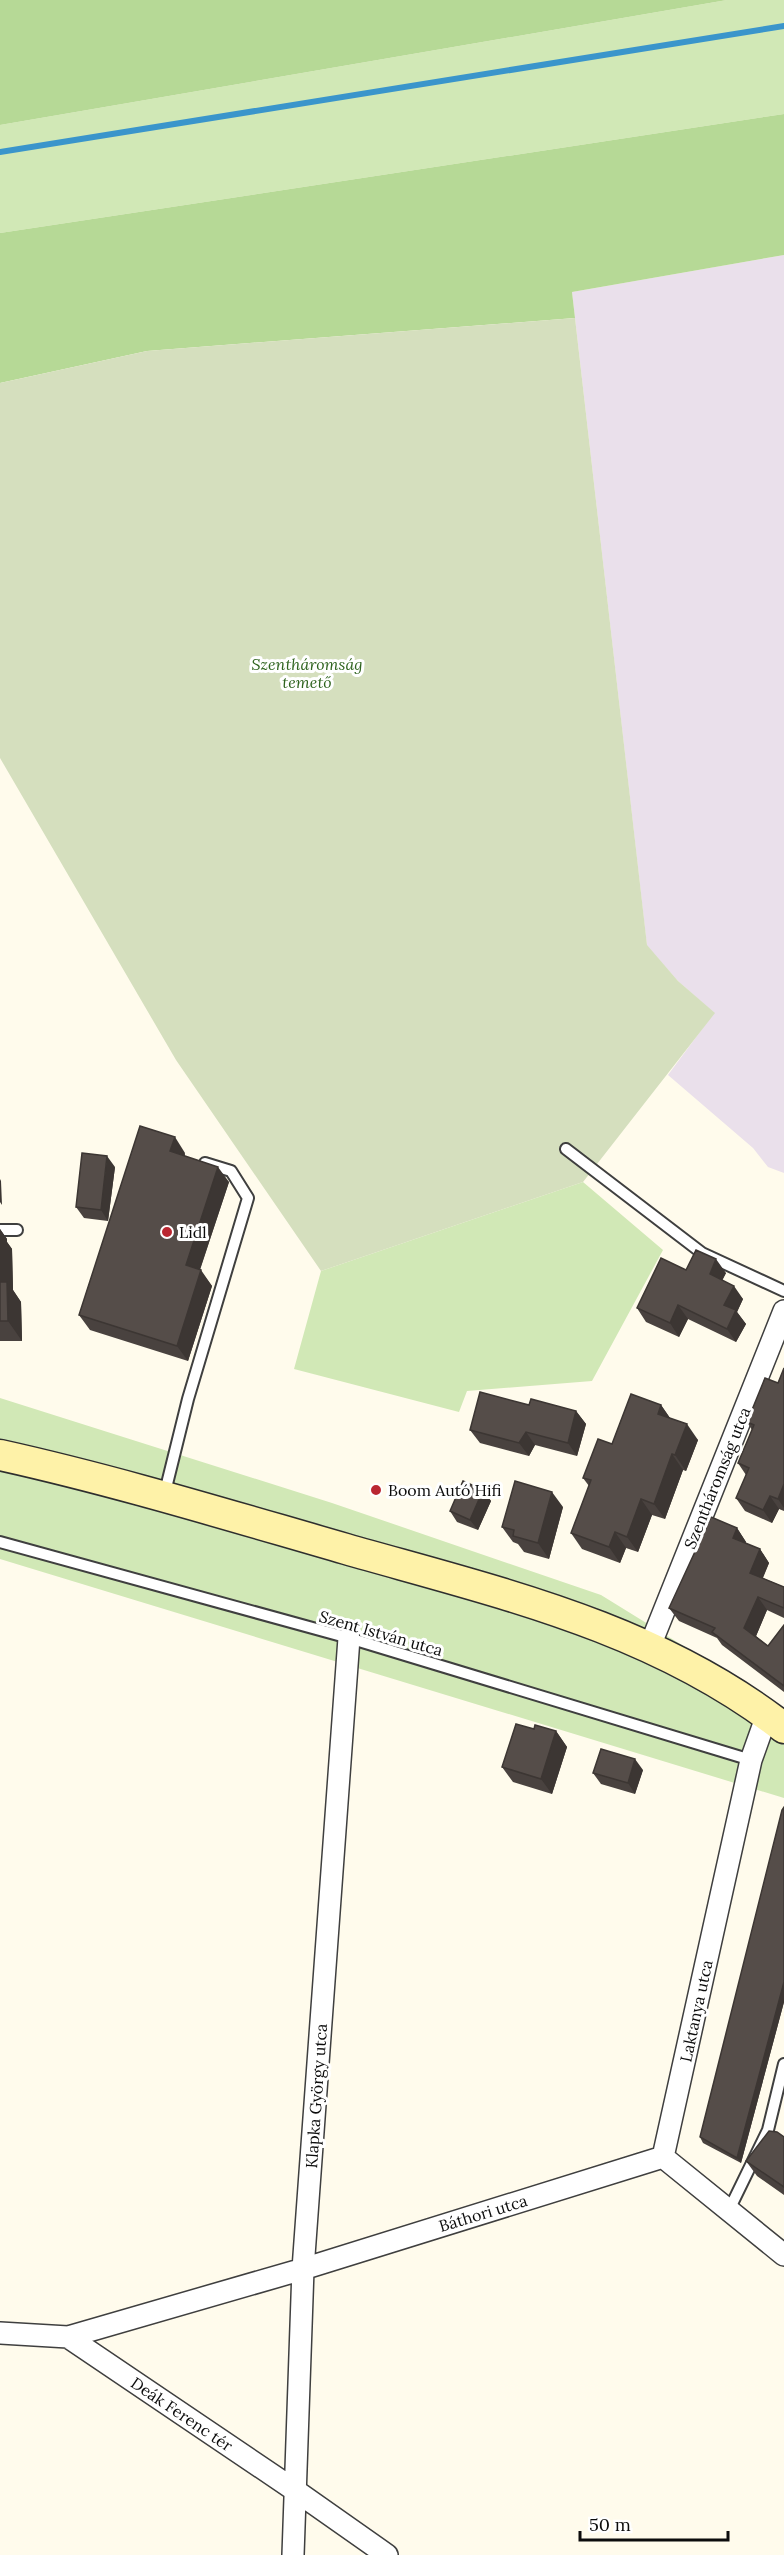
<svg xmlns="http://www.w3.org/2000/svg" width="784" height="2555" font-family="Lora,serif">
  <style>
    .industrial { fill: #eae0eb }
    .green { fill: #d1e8b6 }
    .forest { fill: #b6d996 }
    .cemetery { fill: #d5dfbe }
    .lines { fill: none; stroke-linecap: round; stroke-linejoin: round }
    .stream { stroke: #3a95cb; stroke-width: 6 }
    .lane-casing { stroke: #3f3f3f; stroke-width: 14 }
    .street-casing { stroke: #3f3f3f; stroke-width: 24 }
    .secondary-casing { stroke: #2e2e2e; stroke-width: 33 }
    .lane { stroke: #fff; stroke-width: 10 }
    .street { stroke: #fff; stroke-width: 21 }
    .secondary { stroke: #fef2a8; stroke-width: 30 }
    .wall { fill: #49423f }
    .shaded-wall { fill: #3c3633 }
    .building { fill: #554d49; stroke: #3c3633; stroke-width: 1.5 }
    .poi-dot { fill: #ba2731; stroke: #fff; stroke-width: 2 }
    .labels { text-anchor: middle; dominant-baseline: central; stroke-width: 6; stroke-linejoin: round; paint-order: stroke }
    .park-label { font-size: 16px; font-style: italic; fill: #2e631e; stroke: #fff }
    .poi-label { font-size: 16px; fill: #0c0c0c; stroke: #fff; text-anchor: start }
    .street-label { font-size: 16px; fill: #0c0c0c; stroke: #fff }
  </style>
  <rect width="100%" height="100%" fill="#fffbec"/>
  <path class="industrial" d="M784,255V1173L768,1167L753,1148L668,1075L714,1013L678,981L647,946L572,292Z"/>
  <path class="green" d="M727,0H784V114L0,233V125Z
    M583,1182L663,1250L592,1381L467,1391L459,1412L294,1369L321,1271Z
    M0,1398L332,1503L601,1595L784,1708V1798L0,1559Z"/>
  <path class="forest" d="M0,0H727L0,125Z
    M784,114V255L572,292L575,318L147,351L0,383V233Z"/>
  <path class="cemetery" d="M575,318L647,945L678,981L715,1013L583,1182L321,1271L176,1060L0,758V383L147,351Z"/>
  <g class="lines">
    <path class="stream" d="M0,152L784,26"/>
    <g class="lane-casing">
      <path id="lane" d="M566,1149L702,1253L784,1291
        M0,1230H17
        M164,1496L188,1399L248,1198L231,1171L205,1163
        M0,1542L349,1638L751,1760
        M729,2210L768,2130L784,2064"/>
    </g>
    <g class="street-casing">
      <path id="street" d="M650,1646L784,1311
        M767,1715L751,1760L663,2157L784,2255
        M0,2333L68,2337L296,2491L387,2555
        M68,2337L303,2269L663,2157
        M293,2555L303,2269L349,1638"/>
    </g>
    <g class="secondary-casing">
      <path id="secondary" d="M0,1455C117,1481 231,1516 346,1549C500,1593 654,1627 784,1728"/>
    </g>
    <use href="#lane" class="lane"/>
    <use href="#street" class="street"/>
    <use href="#secondary" class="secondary"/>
  </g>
  <path class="wall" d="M185,1153V1156L229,1182L200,1270L212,1286L188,1361L90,1330L79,1315Z
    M115,1167L108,1221L84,1218L76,1207Z
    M0,1229L7,1239V1242L12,1249L13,1290L21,1302L22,1341H0Z
    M686,1270L726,1273L722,1280L743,1299L737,1312L746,1324L736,1342L688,1319L679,1337L646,1322L637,1308Z
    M784,1368V1511L779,1509L772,1523L745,1511L736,1498L746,1475L738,1463L752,1430L747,1422L778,1383Z
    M529,1405L576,1411L586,1424L577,1456L535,1445L529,1456L480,1443L470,1430Z
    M661,1405L670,1418L698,1440L686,1471L683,1470L665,1519L652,1515L638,1552L626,1548L620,1563L582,1549L571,1533L589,1486L583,1478L612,1444Z
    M483,1490L491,1501L478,1530L457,1522L450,1511Z
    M563,1507L549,1559L524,1552L518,1544L513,1542L502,1527Z
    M737,1528L746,1542L745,1543L760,1549L769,1563L763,1578L784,1587V1618L767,1610L756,1636L768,1646L784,1625V1692L722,1645L717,1638L679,1621L669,1608Z
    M534,1729L556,1731L567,1747L552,1794L513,1782L502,1767Z
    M643,1770L635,1794L601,1784L593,1773Z
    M784,1807V2002L741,2163L703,2143L700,2137Z
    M784,2137V2195L757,2176L746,2161Z"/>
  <path class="shaded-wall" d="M175,1137L185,1153L181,1167L170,1151Z
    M107,1156L115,1167L108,1221L101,1210Z
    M218,1167L229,1182L196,1281L186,1265Z
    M0,1179L1,1181L2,1205L0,1202Z
    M0,1229L7,1239V1242L12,1249L13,1290L21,1302L22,1341L8,1321L0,1283Z
    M716,1259L726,1273L719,1287L710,1274Z
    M201,1270L212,1286L188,1361L177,1346Z
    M734,1286L743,1299L737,1312L746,1324L736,1342L727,1329L724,1305Z
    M678,1305L688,1319L679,1337L670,1323Z
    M661,1405L672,1421L658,1414Z
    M576,1411L586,1424L577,1456L568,1443Z
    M687,1424L698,1440L686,1471L675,1455Z
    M526,1432L535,1445L529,1456L519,1443Z
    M672,1454L683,1470L665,1519L654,1504Z
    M784,1484V1508L778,1499Z
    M483,1490L491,1501L478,1530L470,1520Z
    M552,1492L563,1507L549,1559L538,1543Z
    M770,1496L779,1509L772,1523L763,1510Z
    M641,1499L652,1515L638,1552L627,1537Z
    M737,1528L746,1542L742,1551L733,1538Z
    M615,1532L626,1548L620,1563L609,1547Z
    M760,1549L769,1563L759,1586L750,1573Z
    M758,1597L767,1610L754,1641L744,1628Z
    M556,1731L567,1747L552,1794L541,1779Z
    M635,1759L643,1770L635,1794L628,1783Z
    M784,1982V2002L741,2163L737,2158Z"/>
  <path class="building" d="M140,1126L175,1137L170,1151L218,1167L186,1265L201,1270L177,1346L79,1315Z
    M82,1153L107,1156L101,1210L76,1207Z
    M696,1250L716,1259L710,1274L734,1286L724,1305L736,1310L727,1329L678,1305L670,1323L637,1308L661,1258L686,1270Z
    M0,1282H7L8,1321H0Z
    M784,1368V1484L778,1499L770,1496L763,1510L736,1498L749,1468L738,1463L754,1425L747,1422L765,1378L778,1383Z
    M480,1392L529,1405L531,1399L576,1411L568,1443L526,1432L519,1443L470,1430Z
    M631,1394L661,1405L658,1414L687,1424L675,1455L672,1454L654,1504L641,1499L627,1537L615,1532L609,1547L571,1533L591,1480L583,1478L598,1439L612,1444Z
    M463,1481L483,1490L470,1520L450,1511Z
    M515,1481L552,1492L538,1543L513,1536L514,1530L502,1527Z
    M711,1517L737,1528L733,1538L760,1549L750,1573L784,1587V1608L758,1597L744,1628L768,1646L784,1625V1686L712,1632L715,1628L669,1608Z
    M516,1724L534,1729L535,1725L556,1731L541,1779L502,1767Z
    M601,1749L635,1759L628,1783L593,1773Z
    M784,1807V1982L737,2158L700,2137L782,1810Z
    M769,2131L777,2132L784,2137V2187L746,2161Z"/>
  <g class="poi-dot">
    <circle cx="167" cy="1232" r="6"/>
    <circle cx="376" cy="1490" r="6"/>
  </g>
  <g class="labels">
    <g class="park-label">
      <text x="307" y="664">Szentháromság<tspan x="307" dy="18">temető</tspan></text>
    </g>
    <g class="poi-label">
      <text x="179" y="1232">Lidl</text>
      <text x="388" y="1490">Boom Autó Hifi</text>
    </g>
    <g class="street-label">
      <text transform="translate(717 1478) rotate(-68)">Szentháromság utca</text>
      <text transform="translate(381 1633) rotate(16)">Szent István utca</text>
      <text transform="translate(696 2011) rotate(-78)">Laktanya utca</text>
      <text transform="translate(316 2096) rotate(-86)">Klapka György utca</text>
      <text transform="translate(483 2213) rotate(-17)">Báthori utca</text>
      <text transform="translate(182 2414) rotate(34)">Deák Ferenc tér</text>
    </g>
  </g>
  <path d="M580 2531v9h148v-9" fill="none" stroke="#0c0c0c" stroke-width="3"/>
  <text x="589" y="2531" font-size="18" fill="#0c0c0c" stroke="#ffffff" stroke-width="4.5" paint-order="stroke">50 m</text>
</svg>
